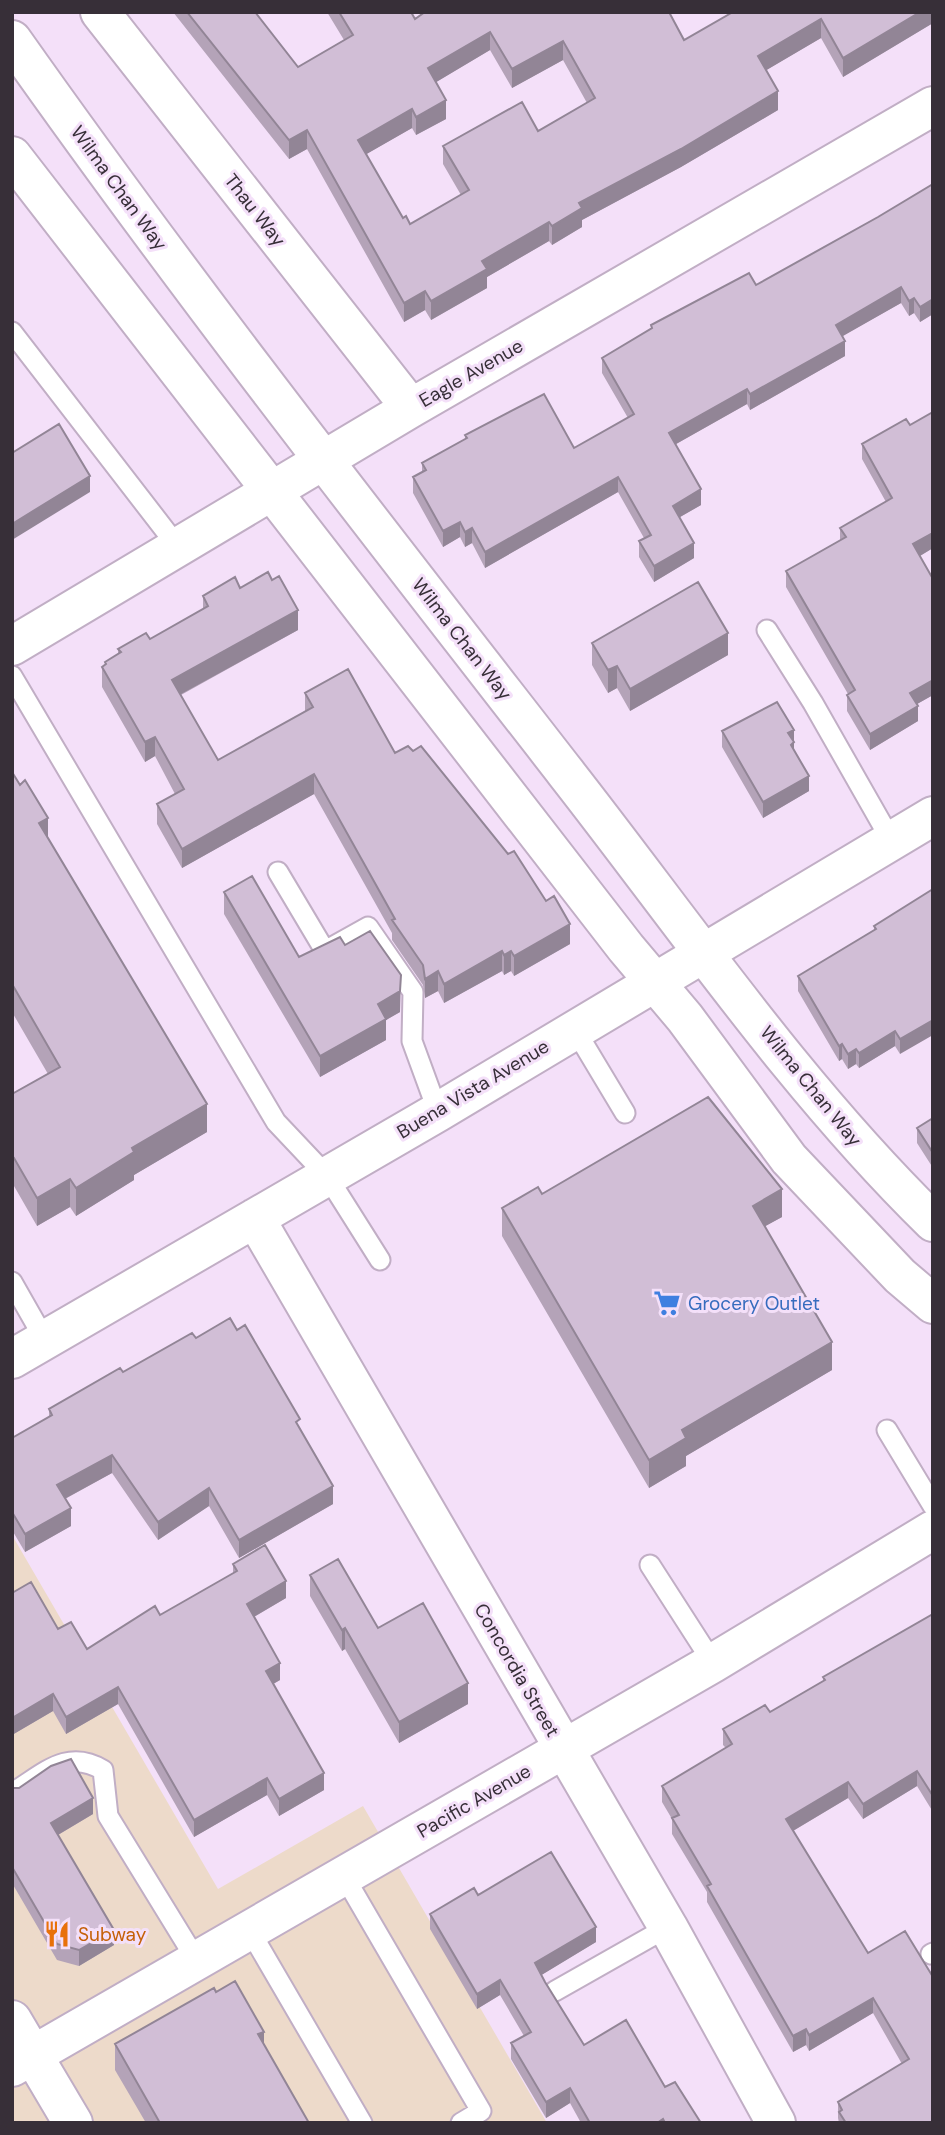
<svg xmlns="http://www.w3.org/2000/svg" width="945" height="2135" font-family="'DM Sans',sans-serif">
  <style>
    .commercial { fill: #eddaca }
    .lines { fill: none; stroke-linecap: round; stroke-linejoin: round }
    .service-casing { stroke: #c1aec5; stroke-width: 23 }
    .minor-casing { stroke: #c1aec5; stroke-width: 42 }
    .secondary-casing { stroke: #c1aec5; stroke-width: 42 }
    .primary-casing { stroke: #c1aec5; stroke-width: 42 }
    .service { stroke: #fff; stroke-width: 19 }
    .minor { stroke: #fff; stroke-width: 38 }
    .secondary { stroke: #fff; stroke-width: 38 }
    .primary { stroke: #fff; stroke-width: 38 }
    .wall { fill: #b4a3b8; fill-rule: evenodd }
    .shaded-wall { fill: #928596 }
    .building { fill: #d1bed6; stroke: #928596; stroke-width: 2; fill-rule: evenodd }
    .labels { text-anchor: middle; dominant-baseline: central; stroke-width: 6; stroke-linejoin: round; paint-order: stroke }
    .street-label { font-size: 19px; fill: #372f38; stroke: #f4e0f9 }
    .shop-label { font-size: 19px; fill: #366cbe; stroke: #f4e0f9; text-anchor: start }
    .food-label { font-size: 19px; fill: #c56008; stroke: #f4e0f9; text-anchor: start }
  </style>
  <rect width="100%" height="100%" fill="#f4e0f9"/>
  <path class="commercial" d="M12,1535L218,1889L363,1806L547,2123H12Z"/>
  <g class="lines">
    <g class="service-casing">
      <path id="service" d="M12,332L178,547
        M767,630L813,703L891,840
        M12,676L276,1122L327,1176L380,1260
        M278,872L325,951L368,927L413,992L412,1041L438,1112
        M574,1028L625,1113
        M12,1282L45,1340
        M887,1430L933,1506
        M650,1565L713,1663
        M12,1793C44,1774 67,1748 103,1770L108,1816L197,1961
        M344,1876L481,2111L461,2123
        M250,1931L362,2123
        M931,1954L933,1953
        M555,1991L668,1927"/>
    </g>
    <g class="minor-casing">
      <path id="minor" d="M100,12L411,408
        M12,646L411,408L933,106
        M255,1218L668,1927L776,2123
        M12,1359L438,1112L933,816
        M12,2067L713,1663L933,1530"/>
    </g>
    <g class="secondary-casing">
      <path id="secondary" d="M12,40C189,291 378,531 566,773C685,925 795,1087 933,1222
        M12,156L626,948L685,1018L789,1159L900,1276L933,1304"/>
    </g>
    <g class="primary-casing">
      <path id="primary" d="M12,2020L73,2123"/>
    </g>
    <use href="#service" class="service"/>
    <use href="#minor" class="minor"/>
    <use href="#secondary" class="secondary"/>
    <use href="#primary" class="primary"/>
  </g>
  <path class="wall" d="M173,12H255L298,67L344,40L327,12H411L415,19L684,40L732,13L933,12V23L843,77L821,38L766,70L778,110L681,167L582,220V227L552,245L549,241L487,277V288L431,320L425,310L404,322L307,149L289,159ZM490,50L512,88L563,60L587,103L538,131L443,146V164L461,195L410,224L403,218L366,154L412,128L416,135L446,119L436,82Z
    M933,184V314L920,322L914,313L909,316L901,303L842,336L845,356L750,410L747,404L676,444L701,505L680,517L694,558L654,582L639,557V541L644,538L618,492L485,568L472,543L465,547L460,537L443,547L413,493V477L422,472V463L465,439V435L574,448L628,418L602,373V358L651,329V325L756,285L878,217Z
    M862,444L933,548L920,556L933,579V695L917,704L918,721L870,750L847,711V695L848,694L786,587V571L840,540V528L886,502L862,459Z
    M240,588L298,630L181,695L218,760L305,712V693L395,753L570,944L514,976L511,971L504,975L502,971L444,1003L438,991L425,998L423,985L392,940V933L314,794L182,868L157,824V804L175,794L155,756L145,762L102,687V667L105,665V662L118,654V649L150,639L203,609V596Z
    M592,643L728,655L630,711L617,688L608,693L592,665Z
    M794,730V751L809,791L763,818L722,747V731Z
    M12,772L207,1132L134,1175V1180L76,1216L70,1207L37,1226L14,1186L12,1094L48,1074L12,1012Z
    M933,889L900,1054L895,1046L859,1068L856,1064L848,1069L842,1059L839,1061L798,991V976L874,930V926Z
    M224,892L299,957L345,945L400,1012L386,1020V1040L320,1077L224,914Z
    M933,1118V1168L917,1143V1128Z
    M542,1194L782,1217L765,1226L832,1370L686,1456V1466L649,1488L502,1236V1208Z
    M196,1338L300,1428L333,1504L239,1558L209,1506L158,1540L112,1473L65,1499L71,1526L25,1552L12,1530V1438L49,1417V1409Z
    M233,1564L286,1598L254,1617L280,1680L273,1684L324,1790L279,1816L267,1795L194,1837L118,1704L66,1734L53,1711L12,1735L58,1629L87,1649L160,1615L233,1573Z
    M310,1575L378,1628L468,1704L399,1743L345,1649L342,1651L310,1596Z
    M933,1614V1812L917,1786L863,1819L848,1798L793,1831L868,1953L933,2123H839L838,2118V2102L902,2064L873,2013L809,2051L806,2045L793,2052L707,1902V1892L672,1834V1819L662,1802V1786L726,1748L723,1745V1729L770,1712L823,1681V1677Z
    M12,1788L93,1814L58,1835L114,1945L79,1966L57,1960L12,1883Z
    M478,1895L596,1942L541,1975L545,1982L584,2045L665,2087L701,2123H581L570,2103L546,2118L511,2059V2043L524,2036L500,1995L477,2009L430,1929V1914Z
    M216,1992L264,2045L309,2123H146L115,2070V2044Z"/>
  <path class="shaded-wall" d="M920,12H933V23L843,77V58Z
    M821,19V38L758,75V56Z
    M490,32V50L428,87V68Z
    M563,41V60L512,88V69Z
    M778,91V110L681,167L582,220V227L552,245V226L579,203Z
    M446,100V119L416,135V117Z
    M412,109V128L358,159V140Z
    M307,130V149L289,159V140Z
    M549,222V241L487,277V288L431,320V301L482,261Z
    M901,287V303L836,340V325Z
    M425,291V310L404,322V303Z
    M914,298V313L909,316V301Z
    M933,299V314L920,322V307Z
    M845,341V356L750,410V394Z
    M747,389V404L669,448V433Z
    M90,476V492L12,540V524Z
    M618,477V492L485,568V552Z
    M701,489V505L673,521V506Z
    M460,522V537L443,547V531Z
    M472,528V543L465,547V532Z
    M933,533V548L913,560V544Z
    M694,543V558L654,582V566Z
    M298,610V630L172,699V680Z
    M728,633V655L630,711V689Z
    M617,666V688L608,693V670Z
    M933,680V695L910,708V693Z
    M918,706V721L870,750V734Z
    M794,730V758L788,733Z
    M155,737V756L145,762V742Z
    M314,774V794L182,868V849Z
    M809,776V791L763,818V802Z
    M48,818V846L39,823Z
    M570,924V944L514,976V956Z
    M502,951V971L444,1003V984Z
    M511,951V971L504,975V955Z
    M438,971V991L425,998V979Z
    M401,975L400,1012L386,1020V1040L320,1077V1056L378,1004Z
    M933,1020V1035L900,1054V1039Z
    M895,1031V1046L859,1068V1053Z
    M842,1044V1059L839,1061V1046Z
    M856,1049V1064L848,1069V1054Z
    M207,1104V1132L134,1175V1180L76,1216V1188L132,1148Z
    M14,1158V1186L12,1187V1159Z
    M70,1179V1207L37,1226V1198Z
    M782,1189V1217L753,1233V1206Z
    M832,1342V1370L686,1456V1466L649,1488V1460L682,1430Z
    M112,1455V1473L57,1503V1485Z
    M333,1486V1504L239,1558V1540Z
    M209,1488V1506L158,1540V1522Z
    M71,1508V1526L25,1552V1534Z
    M286,1581V1598L247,1621V1604Z
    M345,1628V1649L342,1651V1630Z
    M280,1663V1680L266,1688V1671Z
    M468,1683V1704L399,1743V1722Z
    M118,1687V1704L66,1734V1717Z
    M53,1694V1711L12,1735V1718Z
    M917,1771V1786L863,1819V1804Z
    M324,1773V1790L279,1816V1799Z
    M267,1778V1795L194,1837V1820Z
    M848,1782V1798L786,1835V1819Z
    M93,1798V1814L51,1839V1823Z
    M596,1927V1942L535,1979V1963Z
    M114,1930V1945L79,1966V1950Z
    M500,1980V1995L477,2009V1994Z
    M873,1998V2013L809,2051V2035Z
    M806,2029V2045L793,2052V2036Z
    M264,2032V2057L258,2034Z
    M570,2088V2103L546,2118V2102Z"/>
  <path class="building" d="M187,12H255L298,67L353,35L339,12H411L415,19L425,12H669L684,40L733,12H920L843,58L821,19L758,56L778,91L681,149L579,203L582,208L552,226L549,222L482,261L487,269L431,301L425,291L404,303L307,130L289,140ZM490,32L512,69L563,41L595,98L538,131L522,102L443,146L469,190L410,224L406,216L403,218L358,140L412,109L416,117L446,100L428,68Z
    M933,184V299L920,307L914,298L909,301L901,287L836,325L845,341L750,394L747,389L669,433L701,489L673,506L694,543L654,566L639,541L651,535L618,477L485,552L472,528L465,532L460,522L443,531L413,477L426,470L422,463L467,438L465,435L544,394L574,448L634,414L602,358L652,328L651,325L749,273L756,285L878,217Z
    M933,412V533L913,544L933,579V680L910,693L918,706L870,734L847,695L855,690L786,571L846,537L840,528L892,498L862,444L906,419L910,425Z
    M59,424L90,476L12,524V453Z
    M268,572L272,580L279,576L298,610L172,680L218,760L313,707L305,693L348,669L395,753L408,746L413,751L421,746L508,854L514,851L546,901L554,896L570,924L514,956L511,951L504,955L502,951L444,984L438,971L425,979L423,965L392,920L395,919L314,774L182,849L157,804L184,789L155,737L145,742L102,667L106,664L105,662L121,652L118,649L146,633L150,639L208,606L203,596L235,577L240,588Z
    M698,582L728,633L630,689L617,666L608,670L592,643Z
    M777,702L794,730L788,733L794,742L791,745L809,776L763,802L722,731Z
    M12,772L20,785L25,780L48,818L39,823L207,1104L132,1148L134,1152L76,1188L70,1179L37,1198L14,1158L12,1159V1094L60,1067L12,984Z
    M252,876L299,957L340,937L345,945L370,931L401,975L400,991L378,1004L386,1019L320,1056L224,892Z
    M933,889V1020L900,1039L895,1031L859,1053L856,1049L848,1054L842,1044L839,1046L798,976L876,929L874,926Z
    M708,1097L782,1189L753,1206L832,1342L682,1430L686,1438L649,1460L502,1208L538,1187L542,1194Z
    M933,1118V1153L917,1128Z
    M230,1318L237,1330L245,1325L300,1419L296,1422L333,1486L239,1540L209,1488L158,1522L112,1455L57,1485L71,1508L25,1534L12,1512V1438L52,1415L49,1409L120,1368L123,1372L192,1333L196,1338Z
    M265,1545L286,1581L247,1604L280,1663L266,1671L324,1773L279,1799L267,1778L194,1820L118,1687L66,1717L53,1694L12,1718V1593L31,1582L58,1629L71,1622L87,1649L155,1606L160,1615L237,1571L233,1564Z
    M338,1559L378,1628L423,1603L468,1683L399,1722L345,1628L342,1630L310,1575Z
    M933,1614V1796L917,1771L863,1804L848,1782L786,1819L868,1953L905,1931L933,1977V2123H846L839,2112L842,2110L838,2102L909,2059L873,1998L809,2035L806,2029L793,2036L707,1886L711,1884L672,1818L679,1815L662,1786L732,1744L723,1729L765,1705L770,1712L825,1680L823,1677Z
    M71,1759L93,1798L51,1823L114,1930L79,1950L57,1944L12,1867V1788H19L51,1766Z
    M551,1852L596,1927L535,1963L545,1982L584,2045L626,2020L665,2087L675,2082L701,2123H665L663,2119L657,2123H590L570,2088L546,2102L511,2043L531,2032L500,1980L477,1994L430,1914L474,1888L478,1895Z
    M235,1981L264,2032L258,2034L309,2123H160L115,2044L214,1988L216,1992Z"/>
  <defs>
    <g id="supermarket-bare" transform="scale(2.1)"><path d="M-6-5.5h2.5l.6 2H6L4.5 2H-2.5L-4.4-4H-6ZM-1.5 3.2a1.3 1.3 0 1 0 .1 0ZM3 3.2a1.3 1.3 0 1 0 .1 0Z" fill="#3f7fe0" stroke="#f4e0f9" stroke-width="2.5" paint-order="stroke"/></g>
    <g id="restaurant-bare" transform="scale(2.1)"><path d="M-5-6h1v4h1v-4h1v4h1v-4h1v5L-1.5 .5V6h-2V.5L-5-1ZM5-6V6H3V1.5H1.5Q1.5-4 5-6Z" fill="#e8710a" stroke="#f4e0f9" stroke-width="2.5" paint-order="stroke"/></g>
  </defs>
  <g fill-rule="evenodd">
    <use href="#supermarket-bare" x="667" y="1303"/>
    <use href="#restaurant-bare" x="57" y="1934"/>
  </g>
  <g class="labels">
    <g class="street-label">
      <text transform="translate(119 188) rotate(54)">Wilma Chan Way</text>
      <text transform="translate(255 210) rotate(52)">Thau Way</text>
      <text transform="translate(471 373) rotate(-30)">Eagle Avenue</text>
      <text transform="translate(462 639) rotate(52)">Wilma Chan Way</text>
      <text transform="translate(811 1086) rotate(51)">Wilma Chan Way</text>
      <text transform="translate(473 1089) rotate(-31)">Buena Vista Avenue</text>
      <text transform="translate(517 1670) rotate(60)">Concordia Street</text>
      <text transform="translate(474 1801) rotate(-30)">Pacific Avenue</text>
    </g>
    <g class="shop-label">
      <text x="688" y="1303">Grocery Outlet</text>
    </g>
    <g class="food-label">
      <text x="78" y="1934">Subway</text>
    </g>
  </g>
  <rect width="945" height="2135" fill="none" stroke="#372f38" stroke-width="28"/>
</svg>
